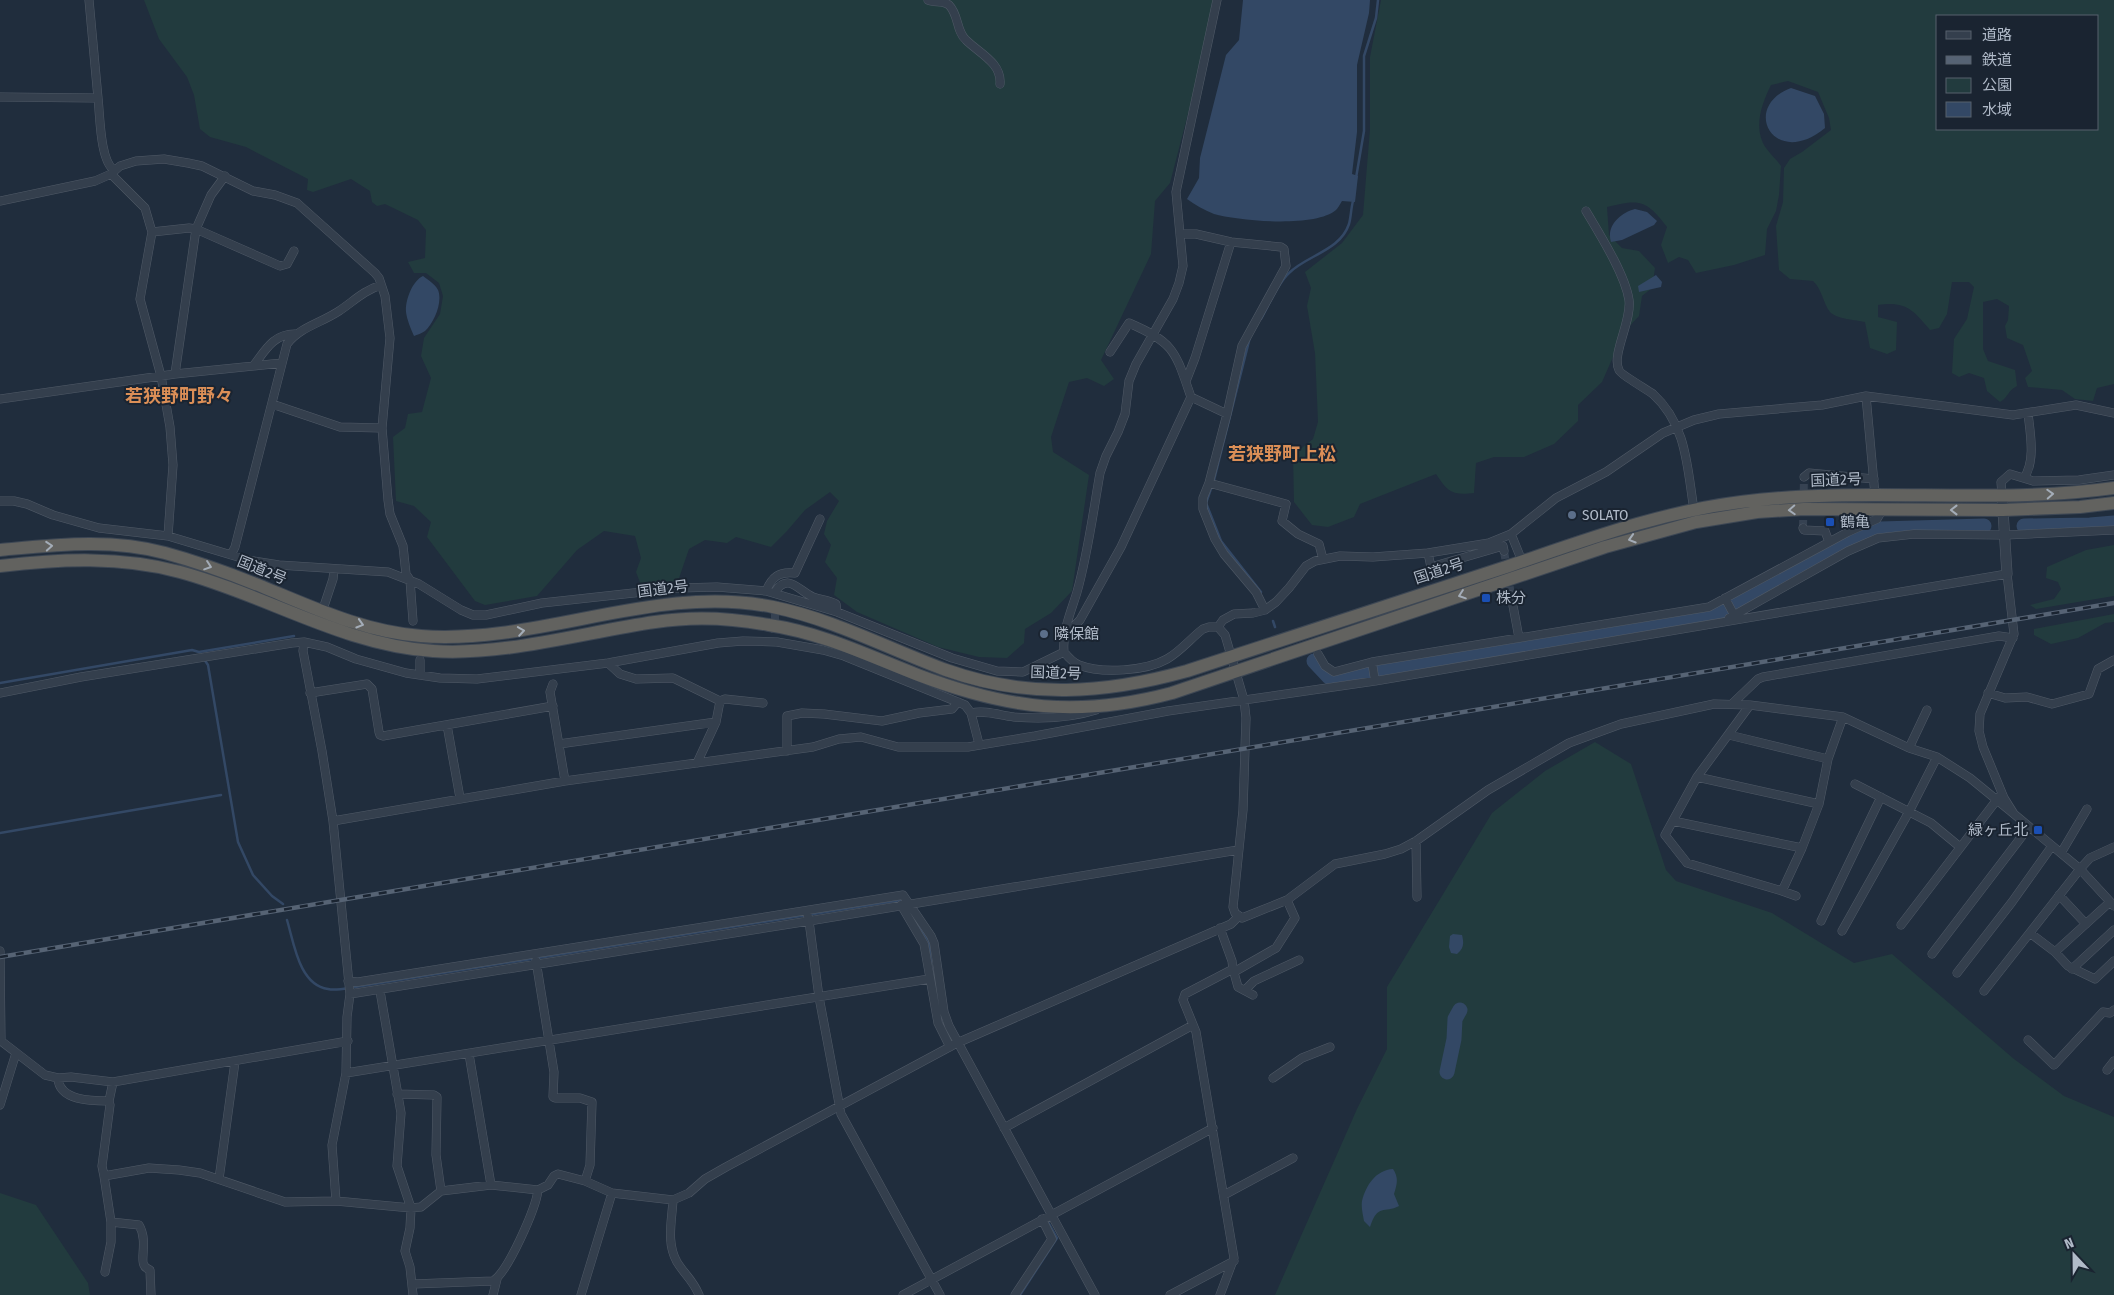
<svg xmlns="http://www.w3.org/2000/svg" width="2114" height="1295" font-family="'Fira Sans Condensed','Noto Sans JP',sans-serif">
  <style>
    .green { fill: #223b3e; fill-rule: evenodd }
    .water { fill: #334865 }
    .lines { fill: none; stroke-linecap: round; stroke-linejoin: round }
    .stream { stroke: #334865; stroke-width: 2.5 }
    .river { stroke: #334865; stroke-width: 15 }
    .minor-tunnel { stroke: #364252; stroke-width: 8; stroke-dasharray: 8 4; stroke-linecap: butt }
    .minor-casing { stroke: #505a67; stroke-width: 9 }
    .tertiary-casing { stroke: #505a67; stroke-width: 11 }
    .trunk-casing { stroke: #3d4754; stroke-width: 14 }
    .minor { stroke: #343f4d; stroke-width: 8 }
    .tertiary { stroke: #343f4d; stroke-width: 10 }
    .trunk { stroke: #62625f; stroke-width: 12 }
    .rail-casing { stroke: #566374; stroke-width: 4.5 }
    .rail { stroke: #1a2431; stroke-width: 2.5; stroke-dasharray: 8; stroke-linecap: butt }
    .oneway { stroke: #a4adb8 }
    .service-dot { fill: #5c6f8a; stroke: #1a2431; stroke-width: 2 }
    .transit-dot { fill: #1a4fb4; stroke: #1a2431; stroke-width: 2 }
    .labels { text-anchor: middle; dominant-baseline: central; stroke-width: 4; stroke-linejoin: round; paint-order: stroke }
    .street-label { font-size: 15px; fill: #b0bac8; stroke: #1a2431 }
    .poi-label { font-size: 15px; fill: #b0bac8; stroke: #1a2431; text-anchor: start }
    .quarter-label { font-size: 18px; font-weight: bold; fill: #dc8f57; stroke: #1a2431 }
  </style>
  <rect width="100%" height="100%" fill="#202d3d"/>
  <path class="green" d="M144,0H1214L1197,79L1170,183L1155,201L1151,254L1101,360L1114,379L1104,386L1087,378L1069,382L1051,437L1053,452L1089,475L1072,591L1051,613L1025,629L1024,643L1007,658L979,657L938,647L857,612L834,595L837,578L825,562L831,545L824,534L827,521L839,501L830,492L805,510L787,531L771,547L736,537L727,543L705,540L689,549L678,581L641,585L636,572L641,558L635,536L604,531L577,550L537,596L485,605L475,601L427,537L431,522L414,506L396,501L393,437L405,428L408,414L422,412L431,378L421,356L424,338L440,314L443,296L439,283L426,273H414L408,262L425,258L426,230L418,220L385,204L377,206L372,202L370,191L351,179L313,192L307,190L308,179L246,147L210,137L200,129L194,95L187,77L159,39Z
    M1381,0H2114V384L2097,388L2093,401L2075,399L2062,390L2028,387L2025,378L2032,371L2023,345L2007,338L2005,326L2008,320L2009,306L1997,299L1983,302V349L1988,361L2015,370L2017,386C2007,391 2008,398 2000,402L1987,391L1984,378L1969,373L1959,377L1952,373L1954,339L1967,319L1974,287L1969,282H1952L1947,314L1939,328L1930,330C1913,310 1906,301 1878,305V317L1897,322L1896,350L1887,354L1870,348L1865,322C1856,320 1836,319 1830,312C1823,303 1822,289 1813,281L1790,279L1779,270L1776,226L1783,202L1784,168L1790,159L1802,152L1831,130L1829,118L1818,92L1788,81L1771,85C1761,105 1753,129 1766,148C1771,155 1777,160 1781,166L1779,195L1776,211L1767,229L1765,255L1734,265L1696,273L1688,260L1679,257L1668,263L1661,245L1667,227C1646,199 1639,199 1607,207L1609,235L1622,248L1639,251L1655,268L1652,288L1642,296L1639,316L1624,332L1602,382L1578,405V421L1554,444L1524,457H1494L1476,463L1474,493C1452,496 1447,491 1436,474L1360,504L1354,517L1328,527L1312,525L1294,502L1293,455L1313,439L1318,422L1315,353L1307,306L1311,288L1305,272L1342,243L1363,215L1370,129V57ZM1938,16H2098V129H1938Z
    M2114,545V596L2036,609L2030,605L2054,599L2061,589L2058,582L2046,578L2047,567L2086,550Z
    M2114,614V622L2105,623L2078,638L2051,644L2034,635V629Z
    M1595,742L1631,764L1666,870L1676,881L1772,913L1854,963L1892,954L2014,1059L2064,1096L2114,1117V1295H1275L1357,1109L1387,1049V987L1492,813L1545,771Z
    M0,1193L36,1205L88,1283L90,1295H0Z"/>
  <path class="water" d="M1243,0H1370L1369,13L1357,65V132L1352,174L1358,176L1355,202L1342,201C1340,204 1338,208 1336,210C1315,228 1239,221 1214,214C1204,210 1195,205 1187,199L1199,178L1200,158L1226,55L1239,40Z
    M1791,88L1815,96L1824,114L1825,128C1774,170 1740,107 1791,88Z
    M1635,209L1647,212L1657,221L1654,225L1622,240L1611,242C1606,226 1620,213 1635,209Z
    M1656,275L1662,282L1661,287L1639,292L1638,286Z
    M423,276C428,280 435,284 438,290C443,302 434,323 425,331C422,333 417,335 414,336C411,329 407,320 406,312C405,301 412,281 423,276Z
    M1453,934L1462,935C1464,943 1464,948 1457,954L1451,953L1449,947L1450,936Z
    M1393,1169C1399,1178 1397,1184 1394,1194L1399,1206C1384,1214 1378,1203 1370,1227L1364,1221C1363,1215 1361,1207 1362,1201C1366,1185 1376,1170 1393,1169Z"/>
  <g class="lines">
    <path class="stream" d="M1356,178L1364,131V56L1376,18L1378,0
      M1261,319C1269,305 1277,284 1289,273C1307,255 1340,251 1349,224C1351,217 1351,208 1353,201
      M1250,337L1214,480L1206,503L1221,541L1261,592
      M1273,621L1275,627
      M204,659L208,665L238,842L253,875L272,896L283,904
      M0,683L192,650L199,652L294,636
      M0,833L221,795
      M908,910L929,941L931,965
      M287,920C294,943 299,985 328,989C336,991 347,988 355,987L901,900L902,901
      M945,1026L950,1040
      M1020,1295L1057,1238L1048,1222"/>
    <path class="river" d="M2024,526L2090,525L2114,523
      M1314,661L1329,677L1345,676L1722,611L1853,538L1880,529L1984,526
      M1447,1072L1454,1039L1455,1019L1460,1010"/>
    <path class="minor-tunnel" d="M1803,528L1804,477
      M1504,551L1511,595
      M775,633V592"/>
    <g class="minor-casing">
      <path id="minor" d="M89,0L98,98
        M928,0C935,3 943,0 949,5C959,15 956,31 966,40C979,53 1002,63 1000,84
        M0,97L98,98C100,115 100,161 114,170
        M111,174L145,208L152,232L140,299L161,376L170,427L173,465L168,536
        M0,201L95,181L111,174L120,166L136,161L164,159L188,163L202,166L253,191L275,195L297,203L375,273L379,278L385,296L390,338L382,428L388,500L390,514L403,546L406,574L410,580L413,621
        M1586,211C1599,233 1625,274 1629,300C1632,321 1611,355 1619,370C1620,374 1646,389 1653,394C1687,425 1687,467 1694,510
        M152,232L189,228L196,229L280,266L287,264L294,251
        M1180,234H1196L1231,242L1281,247L1284,249L1286,266L1242,346L1227,414L1209,483L1203,498V509L1215,539L1224,554L1256,592L1265,610
        M1110,352L1129,323C1175,343 1175,351 1191,397L1227,414
        M254,365C266,349 274,334 295,334
        M175,374L196,229L211,195L225,176
        M1186,381L1195,358L1231,242
        M1866,396L1875,495
        M0,399L175,374L282,363
        M272,404L340,427L382,428
        M1804,477L1809,473L1874,479
        M2024,478C2036,460 2030,433 2028,413
        M1209,483L1286,504L1282,521L1298,534L1319,544L1323,559
        M2002,495L2001,482L2010,474L2033,481L2079,480L2114,475
        M0,501H14L27,504L53,515L99,528L168,536L248,560L279,565L388,572L419,584L461,610L473,615H486L542,603L679,588L717,587L766,591L837,612L952,658L997,671L1023,672L1064,652C1068,657 1072,662 1079,665C1102,674 1146,671 1167,659C1181,651 1191,638 1203,629L1209,627H1218L1225,635L1244,700L1246,718L1243,810L1233,907L1235,913L1242,918L1287,900L1335,864L1385,854L1401,849L1416,841L1488,790L1569,743L1621,724L1714,704L1750,705L1843,717L1909,748L1937,757L1970,778L2014,814
        M1803,528L1804,530L1825,531L1829,542
        M1511,534L1522,561
        M1428,553L1431,567L1503,546L1504,551
        M231,555L235,547L287,344C300,327 321,323 339,311C354,301 363,291 381,285
        M766,591C772,577 779,571 795,573L820,519
        M775,592C788,572 799,591 813,597C821,600 828,600 836,604L837,612
        M1511,595L1519,638
        M1725,598L1734,615
        M322,612L333,579L334,570
        M1729,618L1848,551L1878,538L1914,534L2005,535L2114,530
        M1218,627L1223,620L1234,614L1253,613L1265,610L1276,602L1289,588L1306,566L1315,561L1340,556L1373,557L1428,553L1489,543L1511,534L1556,498L1606,472L1663,433L1694,420L1719,414L1822,405L1866,396L2013,415L2076,405L2114,413
        M1064,636L1080,620L1121,547L1191,397
        M304,642L303,651L322,751L333,821L350,994L347,1017L346,1073L332,1145L336,1201
        M1064,652C1062,631 1071,612 1077,592C1088,553 1093,513 1100,473L1106,456L1118,432L1125,414L1129,381L1136,364L1173,299L1179,283L1183,266L1176,192L1217,0
        M1318,654L1325,666L1334,672L1372,662L1709,607L1848,532L1877,519L1883,509
        M420,660V675
        M1372,662L1375,681
        M608,663L620,674L636,679L673,678L720,701L725,699L763,703
        M553,684L550,692L565,781
        M0,693L81,677L292,643L304,642L327,647L356,659L406,673L440,678L477,679L608,663L718,643L743,641L777,642L823,650L844,656L965,705L971,713C985,710 999,715 1014,717C1040,719 1071,718 1096,710
        M310,693L367,684L372,689L379,732L380,735L383,736L553,706
        M1988,693L2005,698L2027,697L2052,704L2089,694L2098,669L2114,660
        M1733,703L1758,679L1763,677L1999,636L2013,638
        M1750,705L1697,777L1665,835L1687,863L1782,891L1802,848L1819,804L1828,759L1843,717
        M971,713L979,744
        M447,725L460,798
        M1729,735L1828,759
        M559,744L716,722
        M1909,748L1927,710
        M787,751V716L802,713L824,714L882,721L919,713L952,709L958,702
        M697,763L716,722L720,701
        M1697,777L1819,804
        M1855,784L1931,823L1960,847
        M333,821L565,781L813,747L839,739L861,737L898,747H968L1035,736L1168,711L1375,681L2007,574L2014,634L1980,714L1979,731L1983,747L2004,798L2014,814L2080,869L2114,906
        M1673,821L1802,848
        M1416,841L1417,897
        M2061,853L2087,809
        M1782,891L1796,896
        M2059,895L2086,924
        M901,905L924,944L938,1023L950,1047
        M807,912L809,921L1238,850
        M1821,921L1881,797
        M1901,925L1999,797
        M1220,928L1232,961L1233,969L1185,994L1183,1000L1196,1032L1234,1258L1220,1295
        M1842,931L1910,810L1937,757
        M2030,933L2055,952L2068,966L2095,979L2114,961
        M0,951L1,1041L45,1075L58,1078L71,1077L113,1082L348,1041
        M2055,952L2110,902
        M1932,954L2029,827
        M536,961L554,1072L553,1097L555,1098H580L592,1102L590,1165L585,1181
        M1233,969L1238,987L1253,995
        M2072,969L2114,930
        M1234,972L1276,948L1295,918L1287,900
        M1957,973L2012,902L2052,846
        M348,981L358,982L903,895L931,936L934,943L944,1012L949,1026L1095,1295
        M1245,990L1254,981L1299,960
        M380,991L401,1113L397,1166L411,1208L410,1228L405,1251L410,1267L413,1295
        M1984,991L2080,869L2090,858L2114,847
        M350,994L809,921L819,997L841,1114L940,1295
        M2028,1040L2054,1065L2103,1012L2110,1013L2114,1010
        M469,1054L491,1185
        M2107,1070L2114,1061
        M346,1073L929,979
        M58,1078C59,1101 92,1101 109,1101L113,1082
        M1273,1078L1302,1058L1330,1047
        M397,1094L434,1095L437,1097L436,1155L441,1191
        M109,1101L110,1105L102,1166L104,1176L149,1168L179,1170L200,1173L285,1202L336,1201L411,1208L421,1207L441,1191L491,1185L538,1190L548,1185L554,1176L558,1174L585,1181L612,1193L673,1200L689,1193L705,1179L726,1167L957,1043L1231,924L1238,917
        M0,1105L16,1053
        M1004,1128L1193,1025
        M104,1176L111,1222L139,1225C148,1240 140,1260 144,1265C145,1268 148,1269 150,1270L151,1295
        M219,1179L235,1062
        M1224,1195L1293,1158
        M673,1200C672,1220 666,1243 677,1262C685,1275 693,1280 699,1295
        M105,1272L111,1242V1222
        M413,1284L493,1281C508,1272 536,1208 538,1190
        M493,1295L497,1279
        M581,1295L612,1193
        M903,1295L1213,1128
        M1015,1295L1052,1239L1042,1219
        M1170,1295L1234,1261"/>
    </g>
    <g class="tertiary-casing">
      <path id="tertiary" d="M2002,495L2007,574"/>
    </g>
    <g class="trunk-casing">
      <path id="trunk" d="M0,550C54,545 111,538 165,553C198,562 231,574 263,587C314,608 365,632 421,636C540,645 655,583 773,607C833,619 889,649 946,670C1028,699 1104,694 1187,671C1294,637 1400,602 1506,567C1583,541 1660,512 1741,502C1865,486 1990,505 2114,488
        M0,566C60,559 121,556 180,572C266,595 343,645 433,651C504,656 585,632 655,622C693,616 732,618 769,625C822,633 869,656 918,675C1008,709 1078,718 1172,693L1605,547L1696,522L1757,512L1804,509L2003,510L2080,507L2114,503"/>
    </g>
    <use href="#minor" class="minor"/>
    <use href="#tertiary" class="tertiary"/>
    <use href="#trunk" class="trunk"/>
    <g class="rail-casing">
      <path id="rail" d="M0,957L2114,603"/>
    </g>
    <use href="#rail" class="rail"/>
  </g>
  <defs><path id="oneway-chevron" d="M-2-3.5L2.5 0L-2 3.5" fill="none" stroke-width="1.6" stroke-linecap="round" stroke-linejoin="round" transform="scale(1.25)"/></defs>
  <g class="oneway">
    <use href="#oneway-chevron" transform="translate(2050 494) rotate(-3)"/>
    <use href="#oneway-chevron" transform="translate(1792 510) rotate(177)"/>
    <use href="#oneway-chevron" transform="translate(1954 510) rotate(-180)"/>
    <use href="#oneway-chevron" transform="translate(1632 539) rotate(163)"/>
    <use href="#oneway-chevron" transform="translate(49 546) rotate(-4)"/>
    <use href="#oneway-chevron" transform="translate(208 566) rotate(19)"/>
    <use href="#oneway-chevron" transform="translate(1462 595) rotate(161)"/>
    <use href="#oneway-chevron" transform="translate(360 624) rotate(17)"/>
    <use href="#oneway-chevron" transform="translate(521 631) rotate(-9)"/>
  </g>
  <g class="service-dot">
    <circle cx="1572" cy="515" r="5"/>
    <circle cx="1044" cy="634" r="5"/>
  </g>
  <g class="transit-dot">
    <rect x="1825" y="517" width="10" height="10" rx="2.5"/>
    <rect x="1481" y="593" width="10" height="10" rx="2.5"/>
    <rect x="2033" y="825" width="10" height="10" rx="2.5"/>
  </g>
  <g class="labels">
    <g class="street-label">
      <text transform="translate(1836 480) rotate(-2)">国道2号</text>
      <text transform="translate(262 570) rotate(22)">国道2号</text>
      <text transform="translate(1439 571) rotate(-18)">国道2号</text>
      <text transform="translate(663 589) rotate(-7)">国道2号</text>
      <text transform="translate(1056 673) rotate(2)">国道2号</text>
    </g>
    <g class="poi-label">
      <text x="1582" y="515">SOLATO</text>
      <text x="1840" y="522">鶴亀</text>
      <text x="1496" y="598">株分</text>
      <text x="1054" y="634">隣保館</text>
      <text x="2028" y="830" text-anchor="end">緑ヶ丘北</text>
    </g>
    <g class="quarter-label">
      <text x="179" y="396">若狭野町野々</text>
      <text x="1282" y="454">若狭野町上松</text>
    </g>
  </g>
  <rect x="1936" y="15" width="162" height="115" fill="#1a2431" stroke="#56606d"/>
  <rect x="1946" y="31" width="25" height="8" fill="#343f4d" stroke="#56606d"/>
  <text x="1982" y="40" font-size="15" fill="#b0bac8">道路</text>
  <rect x="1946" y="56" width="25" height="8" fill="#566374" stroke="#56606d"/>
  <text x="1982" y="65" font-size="15" fill="#b0bac8">鉄道</text>
  <rect x="1946" y="78" width="25" height="15" fill="#223b3e" stroke="#56606d"/>
  <text x="1982" y="90" font-size="15" fill="#b0bac8">公園</text>
  <rect x="1946" y="102" width="25" height="15" fill="#334865" stroke="#56606d"/>
  <text x="1982" y="115" font-size="15" fill="#b0bac8">水域</text>
  <g transform="translate(2074 1255) rotate(338)" stroke="#1a2431" stroke-width="4" paint-order="stroke">
  <path d="M0-4L9 19L0 12L-9 19Z" fill="#b0bac8"/>
  <text y="-8" font-size="14" font-weight="bold" text-anchor="middle" fill="#b0bac8">N</text>
  </g>
</svg>
